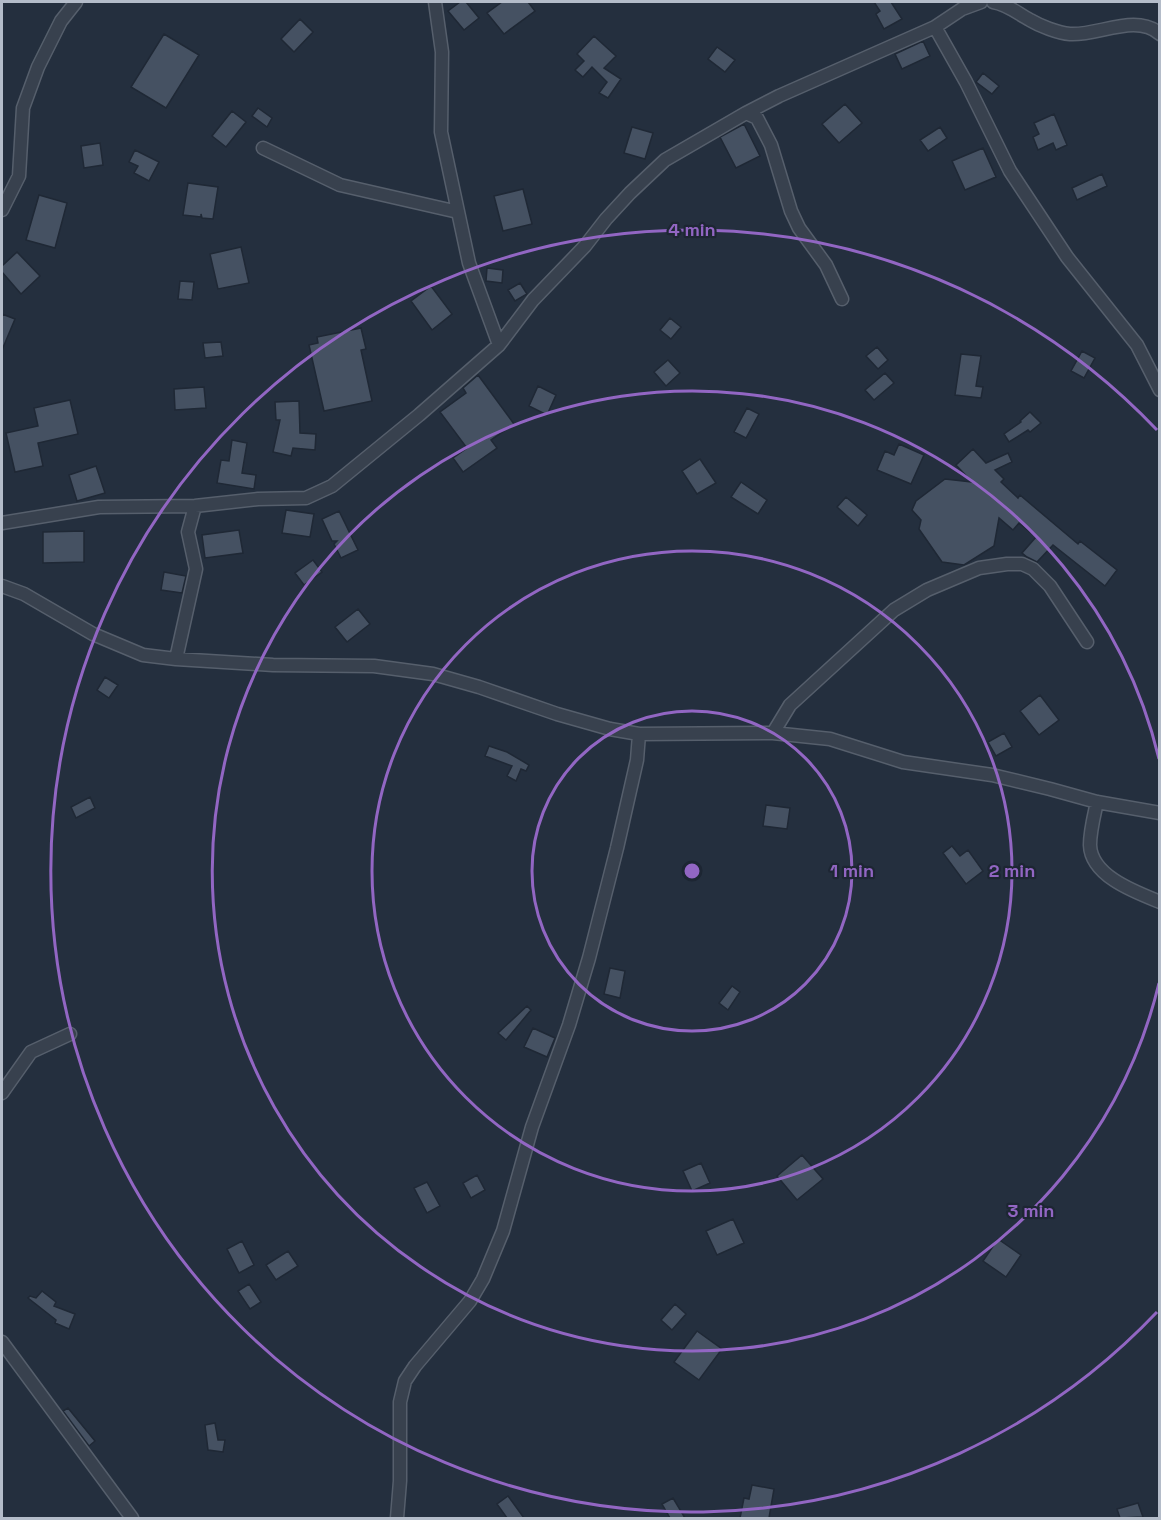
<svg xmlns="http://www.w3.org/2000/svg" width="1161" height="1520" font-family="'Space Grotesk',sans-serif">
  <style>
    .building { fill: #455162; stroke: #1f2835; stroke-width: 1.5 }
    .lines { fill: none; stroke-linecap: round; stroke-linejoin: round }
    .minor-casing { stroke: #565f6c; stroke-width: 15 }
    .minor { stroke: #38414e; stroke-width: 12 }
    .ring { fill: none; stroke: #9266c3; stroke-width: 3 }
    .centre { fill: #9266c3; stroke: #1d2633; stroke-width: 3 }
    .ring-label { font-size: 18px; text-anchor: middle; font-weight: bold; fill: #9266c3; stroke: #1d2633; stroke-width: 4.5; stroke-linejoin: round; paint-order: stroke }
  </style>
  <rect width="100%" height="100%" fill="#242f3e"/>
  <path class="building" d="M460,2H466L479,18L464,30L448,11Z
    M502,2H528L535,11L504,34L487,13Z
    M874,2H891L902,19L884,29L876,14L880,11Z
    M300,19L313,32L294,52L281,39Z
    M164,34L199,55L166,108L131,87Z
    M594,36L616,56L604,68L621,79L608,98L599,93L607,82L592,67L583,77L575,70L584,61L577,54Z
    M923,41L930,56L902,69L895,54Z
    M717,47L735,60L725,72L708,59Z
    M983,73L999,86L992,94L976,82Z
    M845,104L862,123L839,143L822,124Z
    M258,108L272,118L267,127L252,116Z
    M232,111L246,122L226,147L212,136Z
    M1054,114L1067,145L1056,150L1053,143L1038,150L1033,137L1039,134L1034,123Z
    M744,124L760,156L736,168L720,137Z
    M632,127L653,133L645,159L624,153Z
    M940,127L947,138L928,151L920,140Z
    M100,143L103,165L84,168L81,146Z
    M983,148L996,177L965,190L952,161Z
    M135,150L159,162L149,181L134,173L138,166L129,162Z
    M1102,174L1107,186L1077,200L1072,188Z
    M188,183L218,187L213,219L202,218L201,214V217L183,215Z
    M523,189L532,224L503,231L494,196Z
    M39,195L67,203L55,248L26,240Z
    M241,247L249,283L218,289L210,254Z
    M17,252L40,276L21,294L2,272V266Z
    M487,268L503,270L502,283L486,281Z
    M180,281L194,282L192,300L178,299Z
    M520,283L527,294L515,301L508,290Z
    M431,286L452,314L432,330L411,301Z
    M2,314L15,319L2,350Z
    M670,318L681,327L671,339L660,330Z
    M361,328L366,349L361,350L372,401L324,411L309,345L318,343L317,337Z
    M221,342L223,356L205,358L203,343Z
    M877,347L888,360L878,369L866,356Z
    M1082,351L1095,358L1084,378L1071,371Z
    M961,354L981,356L976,386L983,387L981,398L955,395Z
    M668,360L680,373L666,386L654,372Z
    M885,373L894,383L874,400L865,390Z
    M478,375L514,424L491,440L497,448L463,472L453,458L467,448L440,412L466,393L463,388Z
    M538,386L556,395L547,415L529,406Z
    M204,387L206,408L175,410L174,389Z
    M70,400L78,434L38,443L43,466L15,472L6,433L38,426L34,408Z
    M299,401L300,433L316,434L315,450L293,448L291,456L273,452L280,420H276L275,402Z
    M747,408L759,414L746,438L734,432Z
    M1030,412L1041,423L1030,432L1028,430L1009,442L1004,434L1021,422L1020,421Z
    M232,440L247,443L242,473L256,475L254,489L217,483L221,460L229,461Z
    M899,444L924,455L911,484L877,470L885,451L894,455Z
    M973,449L986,463L1008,453L1012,462L995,470L1004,479L1001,482L1018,498L1020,495L1078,544L1080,541L1117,570L1105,586L1053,545L1037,562L1027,557L1022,553L1036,537L1019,523L1013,530L999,518L994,546L964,565L942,562L919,529L921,520L912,510L916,501L945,479L972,482L956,465Z
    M700,459L716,483L697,494L682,471Z
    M96,466L105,493L77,501L69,475Z
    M741,482L767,500L758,514L731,497Z
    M846,497L867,515L858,526L837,507Z
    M286,510L314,514L310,537L282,533Z
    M339,511L358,550L341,558L334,544L337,541H332L322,519Z
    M239,530L243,553L205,558L202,535Z
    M84,531V562L43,563V532Z
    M313,560L322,572L304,585L295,573Z
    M164,572L186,576L182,593L161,590Z
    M358,609L370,624L347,642L335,627Z
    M105,677L118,685L109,698L97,690Z
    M1040,695L1059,720L1039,735L1020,711Z
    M1004,733L1012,747L996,756L988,742Z
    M489,746L507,752L529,765L526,771L521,769L516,781L507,776L512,766L485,756Z
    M90,797L95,808L76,818L71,807Z
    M766,805L790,808L787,829L763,826Z
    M952,846L960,856L968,850L983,871L966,884L943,853Z
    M610,968L625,971L620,998L604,994Z
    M732,986L740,992L728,1010L719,1003Z
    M527,1006L531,1010L506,1040L498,1033Z
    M533,1028L555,1038L547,1057L524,1047Z
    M802,1155L823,1179L797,1200L777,1176Z
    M701,1163L710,1183L692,1191L683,1171Z
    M477,1175L485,1190L471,1198L463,1183Z
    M427,1182L440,1206L427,1213L414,1188Z
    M733,1219L744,1243L717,1255L706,1231Z
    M998,1239L1021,1255L1006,1277L983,1261Z
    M242,1241L254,1265L239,1273L227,1249Z
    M288,1251L298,1266L276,1280L266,1265Z
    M249,1284L261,1302L250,1309L238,1291Z
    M42,1291L56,1302L54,1306L75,1314L69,1329L55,1323L56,1320L28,1298L30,1296L36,1298Z
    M675,1304L686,1314L672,1330L661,1320Z
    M697,1331L722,1349L699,1380L674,1362Z
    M68,1408L95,1441L89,1446L63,1411Z
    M215,1423L218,1440H225L223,1452L208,1450L205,1425Z
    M752,1485L774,1489L769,1518H740L744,1498L749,1499Z
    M508,1496L524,1518H507L497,1504Z
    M673,1498L685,1518H670L662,1504Z
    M1138,1503L1143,1517L1120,1518L1117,1509Z"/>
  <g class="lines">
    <g class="minor-casing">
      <path id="minor" d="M435,2L442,52L441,132L469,263L499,345
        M993,2C1007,4 1017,13 1030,20C1040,26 1058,33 1070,34C1098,36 1136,13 1160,34
        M935,27L966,82L1010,171L1067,257L1137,345L1160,390
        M746,113L757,118L771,145L791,211L799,228L826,265L842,299
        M263,148L340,185L458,212
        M2,210L19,176L23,108L38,67L61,21L76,2
        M2,523L99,507L195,506L258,499L306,498L332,486L419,415L499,345L533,300L585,246L606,219L630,193L665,160L746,113L779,96L935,27L962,9L981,2
        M2,586L24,594L93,634L143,655L176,659L273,665L374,666L433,674L479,687L557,714L610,729L639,734L773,733L830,739L903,762L992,775L1050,789L1097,802L1160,813
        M176,659L196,569L188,532L195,506
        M773,733L790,705L894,610L927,590L979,568L1007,564H1022L1033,569L1050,586L1087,642
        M1097,802C1094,816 1090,831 1090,845C1091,876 1135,892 1160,902
        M2,1093L31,1052L70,1034
        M2,1342L132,1518
        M397,1518L400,1481V1402L405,1381L415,1366L470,1301L483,1279L503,1231L532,1127L569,1025L589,958L617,848L637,760L639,734"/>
    </g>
    <use href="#minor" class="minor"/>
  </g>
  <g class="ring">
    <circle cx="692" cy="871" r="160"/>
    <circle cx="692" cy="871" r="320"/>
    <path d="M1159 983A480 480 0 1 1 1159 759"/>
    <path d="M1157 1312A641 641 0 1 1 1157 430"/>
  </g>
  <circle cx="692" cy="871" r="9" class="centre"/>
  <g class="ring-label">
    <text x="692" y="236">4 min</text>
    <text x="852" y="877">1 min</text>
    <text x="1012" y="877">2 min</text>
    <text x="1031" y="1217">3 min</text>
  </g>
  <rect width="1161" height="1520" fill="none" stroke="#b4bcc9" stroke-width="6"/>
</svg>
